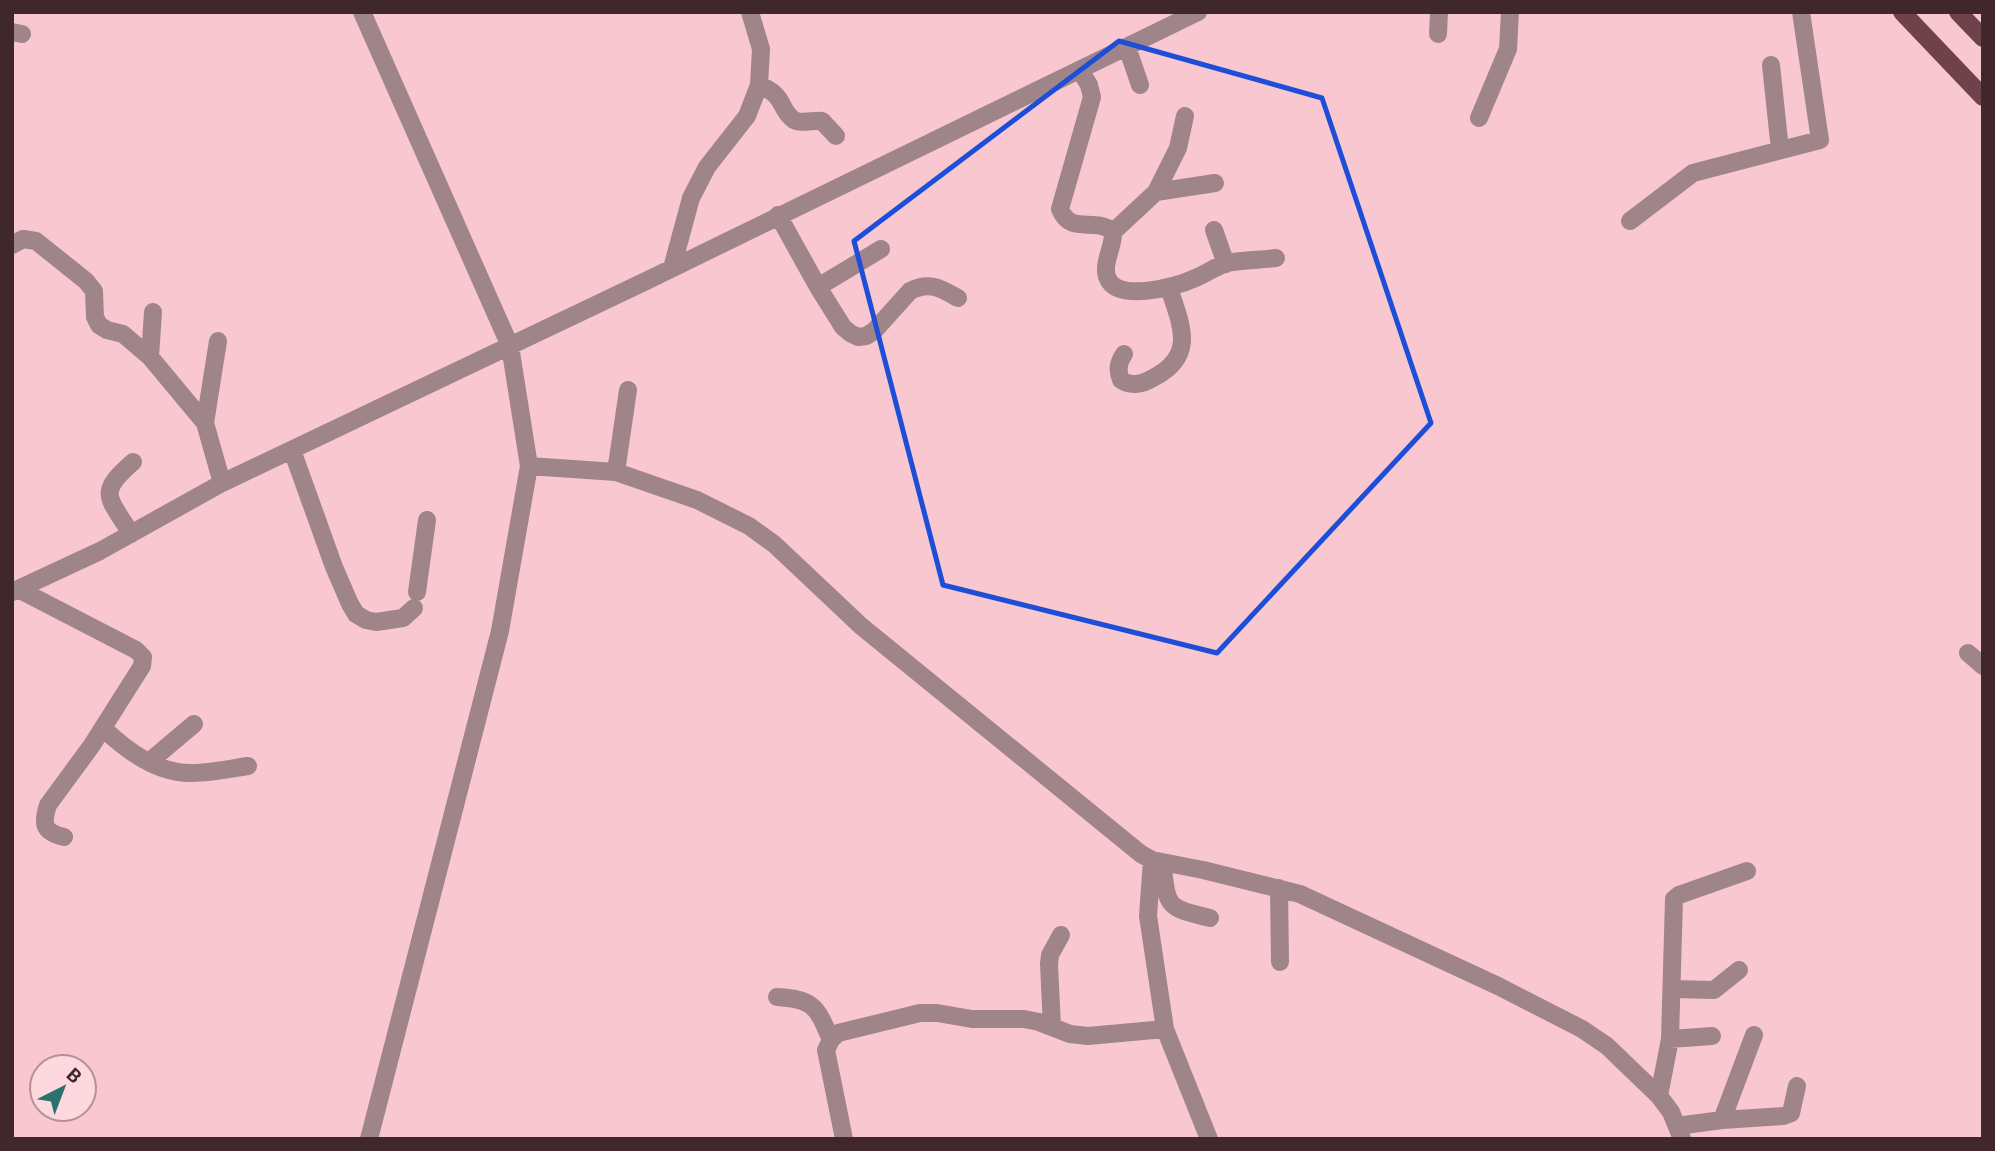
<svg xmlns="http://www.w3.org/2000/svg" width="1995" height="1151" font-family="Roboto,sans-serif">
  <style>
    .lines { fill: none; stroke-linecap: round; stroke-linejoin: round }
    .minor { stroke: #9f8589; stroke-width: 18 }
    .major { stroke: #6d424b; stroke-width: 18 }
    .marked { fill: none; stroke: #1d4ed8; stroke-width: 5; stroke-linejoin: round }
  </style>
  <rect width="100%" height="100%" fill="#f9c7d0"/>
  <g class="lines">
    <path class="minor" d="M362,12L510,346L529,466L500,631L369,1139
      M12,32L22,34
      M1438,34L1439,12
      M1127,47L1140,85
      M1771,65L1780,150
      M1080,70L1089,85L1092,97L1060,209C1071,236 1095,216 1113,232C1114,247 1101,265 1108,279C1119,302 1175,287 1193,279C1204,275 1216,266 1227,263C1243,260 1260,260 1276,258
      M759,85C787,96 778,109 794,120C801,124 814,120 822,121L836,136
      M1479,118L1508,49L1510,12
      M1156,192L1215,183
      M778,215L818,287L843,327L850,333L858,337L866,336L874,331L910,291C929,281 940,288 958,298
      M1630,221L1693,173L1820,140L1801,12
      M1214,230L1226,264
      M1113,232L1156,192L1178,148L1185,116
      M12,245L23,239L36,241L86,281L94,291L95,317L99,325L107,330L123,334L150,357L205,423L222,483
      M672,268L691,198L707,167L747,116L759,85L761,49L750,12
      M818,287L881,249
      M1124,354C1118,363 1117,370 1121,380C1131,387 1143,384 1153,378C1196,356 1182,327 1169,288
      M150,357L153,312
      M205,423L218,341
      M292,450L334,567L350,604L356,614L366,620L376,622L403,618L414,608
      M529,466L616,472L697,500L749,526L774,544L861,626L1141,854L1152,860L1203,870L1300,894L1498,986L1582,1029L1607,1046L1659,1096L1671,1112L1682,1139
      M616,472L628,390
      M131,534C109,497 96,494 133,462
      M18,589L136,650L143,657L142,666L92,745L48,805C42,824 43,832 64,837
      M12,592L100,551L222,483L646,281L1198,12
      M417,592L427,520
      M1968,653L1983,666
      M104,729C127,751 158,774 192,773C210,773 229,769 248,766
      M149,762L194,724
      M1152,860L1148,916L1165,1029L1209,1139
      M1162,862C1168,907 1164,907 1210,918
      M1279,888L1280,962
      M1672,989L1714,990L1739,970
      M777,997C814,999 817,1007 831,1040
      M1052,1027L1049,964L1050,955L1061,935
      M1670,1039L1712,1036
      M1659,1096L1670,1039L1674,899L1679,895L1747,871
      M1722,1120L1754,1035
      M1677,1126L1722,1120L1783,1116L1791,1113L1797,1086
      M844,1139L826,1050L831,1040L838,1033L920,1013H937L972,1019H1024L1039,1022L1070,1034L1088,1036L1165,1029"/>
    <path class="major" d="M1902,12L1983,97
      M1958,12L1983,38"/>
  </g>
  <path class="marked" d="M1119,41L1322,98L1431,423L1217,653L943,585L854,241Z"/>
  <rect width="1995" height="1151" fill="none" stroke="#3f272c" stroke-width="28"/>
  <g transform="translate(63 1088) rotate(42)"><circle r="33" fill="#fed8df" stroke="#b29197" stroke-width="2"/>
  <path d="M0-5L12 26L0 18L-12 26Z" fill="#2a726b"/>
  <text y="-10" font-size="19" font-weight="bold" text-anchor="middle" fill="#3f272c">B</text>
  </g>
</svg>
